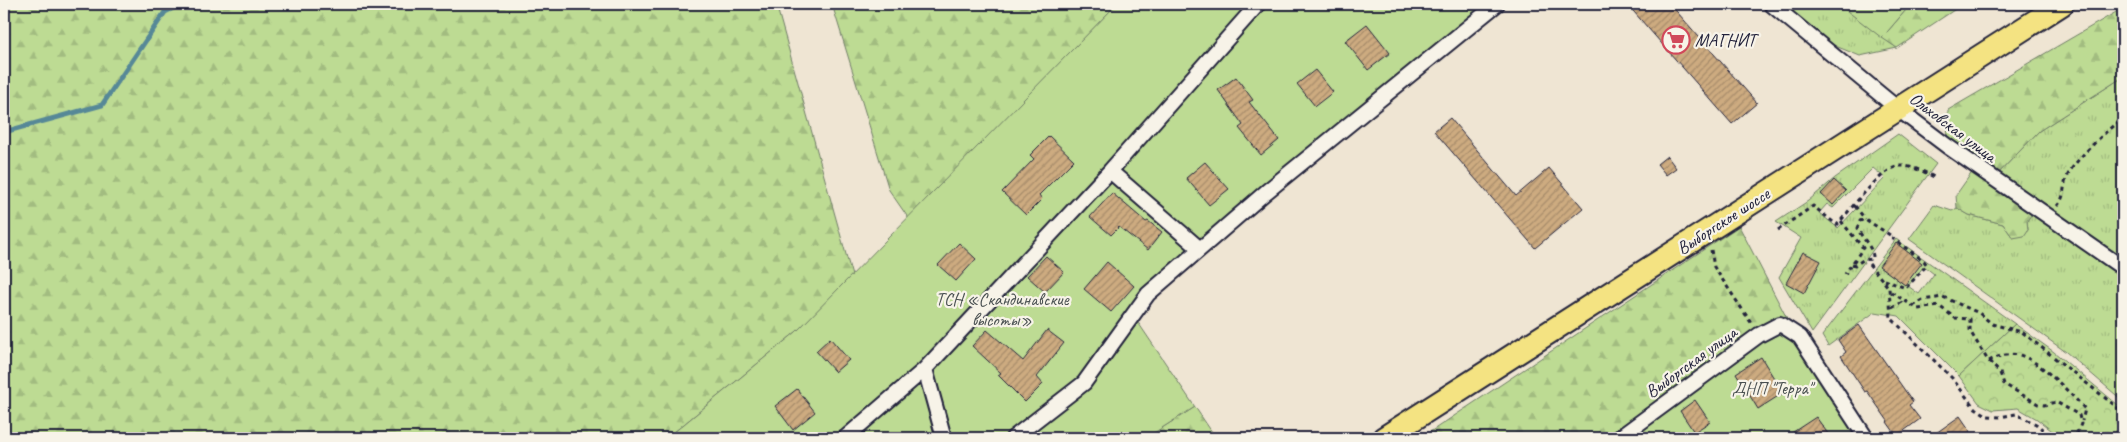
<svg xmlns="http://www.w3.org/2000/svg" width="2127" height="442" font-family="Caveat,sans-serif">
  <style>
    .grass { fill: url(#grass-tufts); stroke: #707e67; fill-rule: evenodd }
    .forest { fill: url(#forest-firs); stroke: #707e67 }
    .park { fill: url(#park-crowns); stroke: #707e67 }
    .garden { fill: #bddb93; stroke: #707e67 }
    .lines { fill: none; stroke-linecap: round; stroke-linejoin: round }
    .stream { stroke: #578897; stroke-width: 5 }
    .building { fill: url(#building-hatch); stroke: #22223b }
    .minor-casing { stroke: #22223b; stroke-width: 18 }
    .primary-casing { stroke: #22223b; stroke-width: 26 }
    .path { stroke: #22223b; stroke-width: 3; stroke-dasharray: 4 4; stroke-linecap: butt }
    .minor { stroke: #f7f3e8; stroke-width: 14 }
    .primary { stroke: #f4e382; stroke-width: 22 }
    .labels { text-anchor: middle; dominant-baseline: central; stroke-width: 4.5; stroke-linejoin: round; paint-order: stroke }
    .poi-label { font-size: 18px; fill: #22223b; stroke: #f7f3e8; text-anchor: start }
    .street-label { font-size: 18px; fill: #22223b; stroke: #f7f3e8 }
    .park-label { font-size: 18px; fill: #495051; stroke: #f7f3e8 }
  </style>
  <defs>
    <pattern id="grass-tufts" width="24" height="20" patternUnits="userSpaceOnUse" patternTransform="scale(1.25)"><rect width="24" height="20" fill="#bddb93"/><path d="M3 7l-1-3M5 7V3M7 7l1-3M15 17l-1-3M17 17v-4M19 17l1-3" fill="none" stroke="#a2bc80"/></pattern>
    <pattern id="forest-firs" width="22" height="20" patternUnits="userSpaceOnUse" patternTransform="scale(1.25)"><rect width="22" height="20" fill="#bddb93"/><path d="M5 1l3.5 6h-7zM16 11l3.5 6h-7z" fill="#a2bc80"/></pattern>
    <pattern id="park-crowns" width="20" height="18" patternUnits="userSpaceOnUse" patternTransform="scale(1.25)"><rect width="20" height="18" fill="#bddb93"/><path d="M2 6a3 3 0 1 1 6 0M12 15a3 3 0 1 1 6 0" fill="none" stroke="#a2bc80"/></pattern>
    <pattern id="building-hatch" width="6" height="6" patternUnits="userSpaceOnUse" patternTransform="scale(1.25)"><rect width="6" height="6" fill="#cdab80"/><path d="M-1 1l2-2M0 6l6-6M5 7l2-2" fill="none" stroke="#a68b6a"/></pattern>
  </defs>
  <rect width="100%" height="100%" fill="#efe5d3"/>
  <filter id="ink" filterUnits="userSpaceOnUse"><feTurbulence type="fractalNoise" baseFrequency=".02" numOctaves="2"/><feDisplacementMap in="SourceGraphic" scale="10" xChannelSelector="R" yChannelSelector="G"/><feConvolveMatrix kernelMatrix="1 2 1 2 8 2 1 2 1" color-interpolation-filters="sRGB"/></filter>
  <g filter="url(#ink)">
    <path class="grass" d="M1793,4H1838L1897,48L1860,56L1828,43L1797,18L1792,8Z
      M2123,77V401L2066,352L1909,239L1934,205L1952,211L1957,208L1969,215L2003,224L2013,238L2028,230L2027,221L1993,179L2039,131Z
      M1898,134L1936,164L1812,333L1779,277L1801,238L1776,222L1808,201L1835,178ZM1873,168L1885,178L1838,228L1819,213L1827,204L1833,208Z
      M1896,239L2015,324L1959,376L1899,316L1875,312L1828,346L1822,336ZM1924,266L1934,274L1919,294L1908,286Z"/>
    <path class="forest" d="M4,4H776L852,276L796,332L667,438H4Z
      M832,4H1117L909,219L889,190Z
      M1911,4H1963L1897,48L1882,38Z
      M2123,8V77L2039,131L1993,179L2035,209L2027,221L2028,230L2024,236L2013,238L2003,224L1969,215L1957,208L1956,195L1975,168L1947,146L1948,110Z
      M1739,226L1792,328L1619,438H1421Z
      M1195,407L1216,438H1146Z"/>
    <path class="park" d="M2015,324L2054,352L2123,409V438H2061L2037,419L2018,408L1993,410L1979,403L1959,376Z"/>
    <path class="garden" d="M1117,4H1497L1133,315L1195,407L1146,438H667L796,332Z
      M1838,4H1911L1882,38Z
      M1792,328L1866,438H1619L1767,331Z"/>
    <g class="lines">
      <path class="stream" d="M4,132L102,105L165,12L182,4"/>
    </g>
    <path class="building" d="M1627,4H1670L1757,103L1732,124Z
      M1367,24L1390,53L1368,70L1345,41Z
      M1315,70L1333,92L1315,106L1297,84Z
      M1236,77L1253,100L1249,102L1279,140L1261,155L1239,128L1243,125L1218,90Z
      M1450,118L1516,196L1549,168L1583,208L1535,248L1434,131Z
      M1049,136L1074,160L1039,195L1042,199L1026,215L1002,192L1034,159L1030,155Z
      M1667,156L1676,168L1666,175L1657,164Z
      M1205,162L1229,189L1209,205L1186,178Z
      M1834,180L1846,191L1833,205L1821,194Z
      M1112,193L1146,222L1148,221L1162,232L1148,250L1119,227L1111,235L1090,217Z
      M959,243L976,259L956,281L938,265Z
      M1896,243L1922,263L1905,285L1879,266Z
      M1803,252L1821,261L1804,293L1786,283Z
      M1046,256L1064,272L1045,292L1027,276Z
      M1107,262L1134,286L1111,312L1084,289Z
      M1859,325L1913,402L1909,405L1920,419L1897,436L1887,422L1888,421L1867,391L1865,392L1841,356L1846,352L1838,340Z
      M987,330L1023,361L1047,330L1064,343L1037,377L1043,384L1025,402L998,375L1001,373L972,346Z
      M830,338L849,360L835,372L816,351Z
      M1761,357L1783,393L1758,409L1736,373Z
      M797,389L815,412L793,430L775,406Z
      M1695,400L1710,422L1694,432L1680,411Z
      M1960,416L1975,438H1929Z
      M1816,417L1831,438H1784Z"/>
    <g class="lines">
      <g class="minor-casing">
        <path id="minor" d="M1771,4L1898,109L1947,146L2123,268
          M1110,171L1200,249
          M925,369L944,438
          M845,438L925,369L1110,171L1258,4
          M1013,438L1084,383L1148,294L1266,192L1497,4
          M1619,438L1759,335L1780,324L1800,337L1866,438"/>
      </g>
      <g class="primary-casing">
        <path id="primary" d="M1384,438L2062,4"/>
      </g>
      <path class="path" d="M1855,206L1865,219
        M2057,206C2066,197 2062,188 2067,177C2073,161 2109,129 2123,117
        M1841,221L1863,248L1845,274
        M1778,230L1813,206L1837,225C1850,210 1883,166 1901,166C1913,166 1924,172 1934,177
        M1711,250L1714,267L1752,324
        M1873,257C1873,248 1862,238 1857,228L1860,221L1865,219L1890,235
        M1852,264L1855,265L1863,260L1872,259
        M1869,264L1889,288L1891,318L1952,378L1974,407L1988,416L2000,417L2016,414L2036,424L2053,438
        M1884,280L1906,288L1927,265L1924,261L1889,236
        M1891,292L1918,309L1939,306L1955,318L1970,319V331L1987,359L2000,373L2004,384L2038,404L2044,405L2056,402L2079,415L2081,424L2076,435L2079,438
        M1913,306L1923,300L1943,297L1979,313L1992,324L2022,332L2123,412
        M1892,308L1904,301
        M1989,361C1998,356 2009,353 2019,355C2038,359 2071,394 2085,409L2082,421
        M2111,438L2123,426"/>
      <use href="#minor" class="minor"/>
      <use href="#primary" class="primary"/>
    </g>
  </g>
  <defs>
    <g id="supermarket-ring" transform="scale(1.4375)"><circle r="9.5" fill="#f7f3e8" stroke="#d1495b" stroke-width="1.5"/><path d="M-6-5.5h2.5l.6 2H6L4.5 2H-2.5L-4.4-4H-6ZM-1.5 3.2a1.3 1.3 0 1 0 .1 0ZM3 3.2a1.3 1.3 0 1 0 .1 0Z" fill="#d1495b"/></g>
  </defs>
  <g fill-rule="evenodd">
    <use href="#supermarket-ring" x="1676" y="40"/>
  </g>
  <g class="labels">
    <g class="poi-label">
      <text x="1695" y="40">МАГНИТ</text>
    </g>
    <g class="street-label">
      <text transform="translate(1953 127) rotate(37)">Ольховская улица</text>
      <text transform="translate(1723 221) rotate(-33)">Выборгское шоссе</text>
      <text transform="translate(1691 362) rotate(-36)">Выборгская улица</text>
    </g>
    <g class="park-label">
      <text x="1002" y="299">ТСН «Скандинавские<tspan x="1002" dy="21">высоты»</tspan></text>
      <text x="1772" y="388">ДНП "Терра"</text>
    </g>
  </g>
  <rect width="2127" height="442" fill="none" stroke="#f7f3e8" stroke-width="20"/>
  <rect x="10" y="10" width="2107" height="422" fill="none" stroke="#22223b" stroke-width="2" filter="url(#ink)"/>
</svg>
